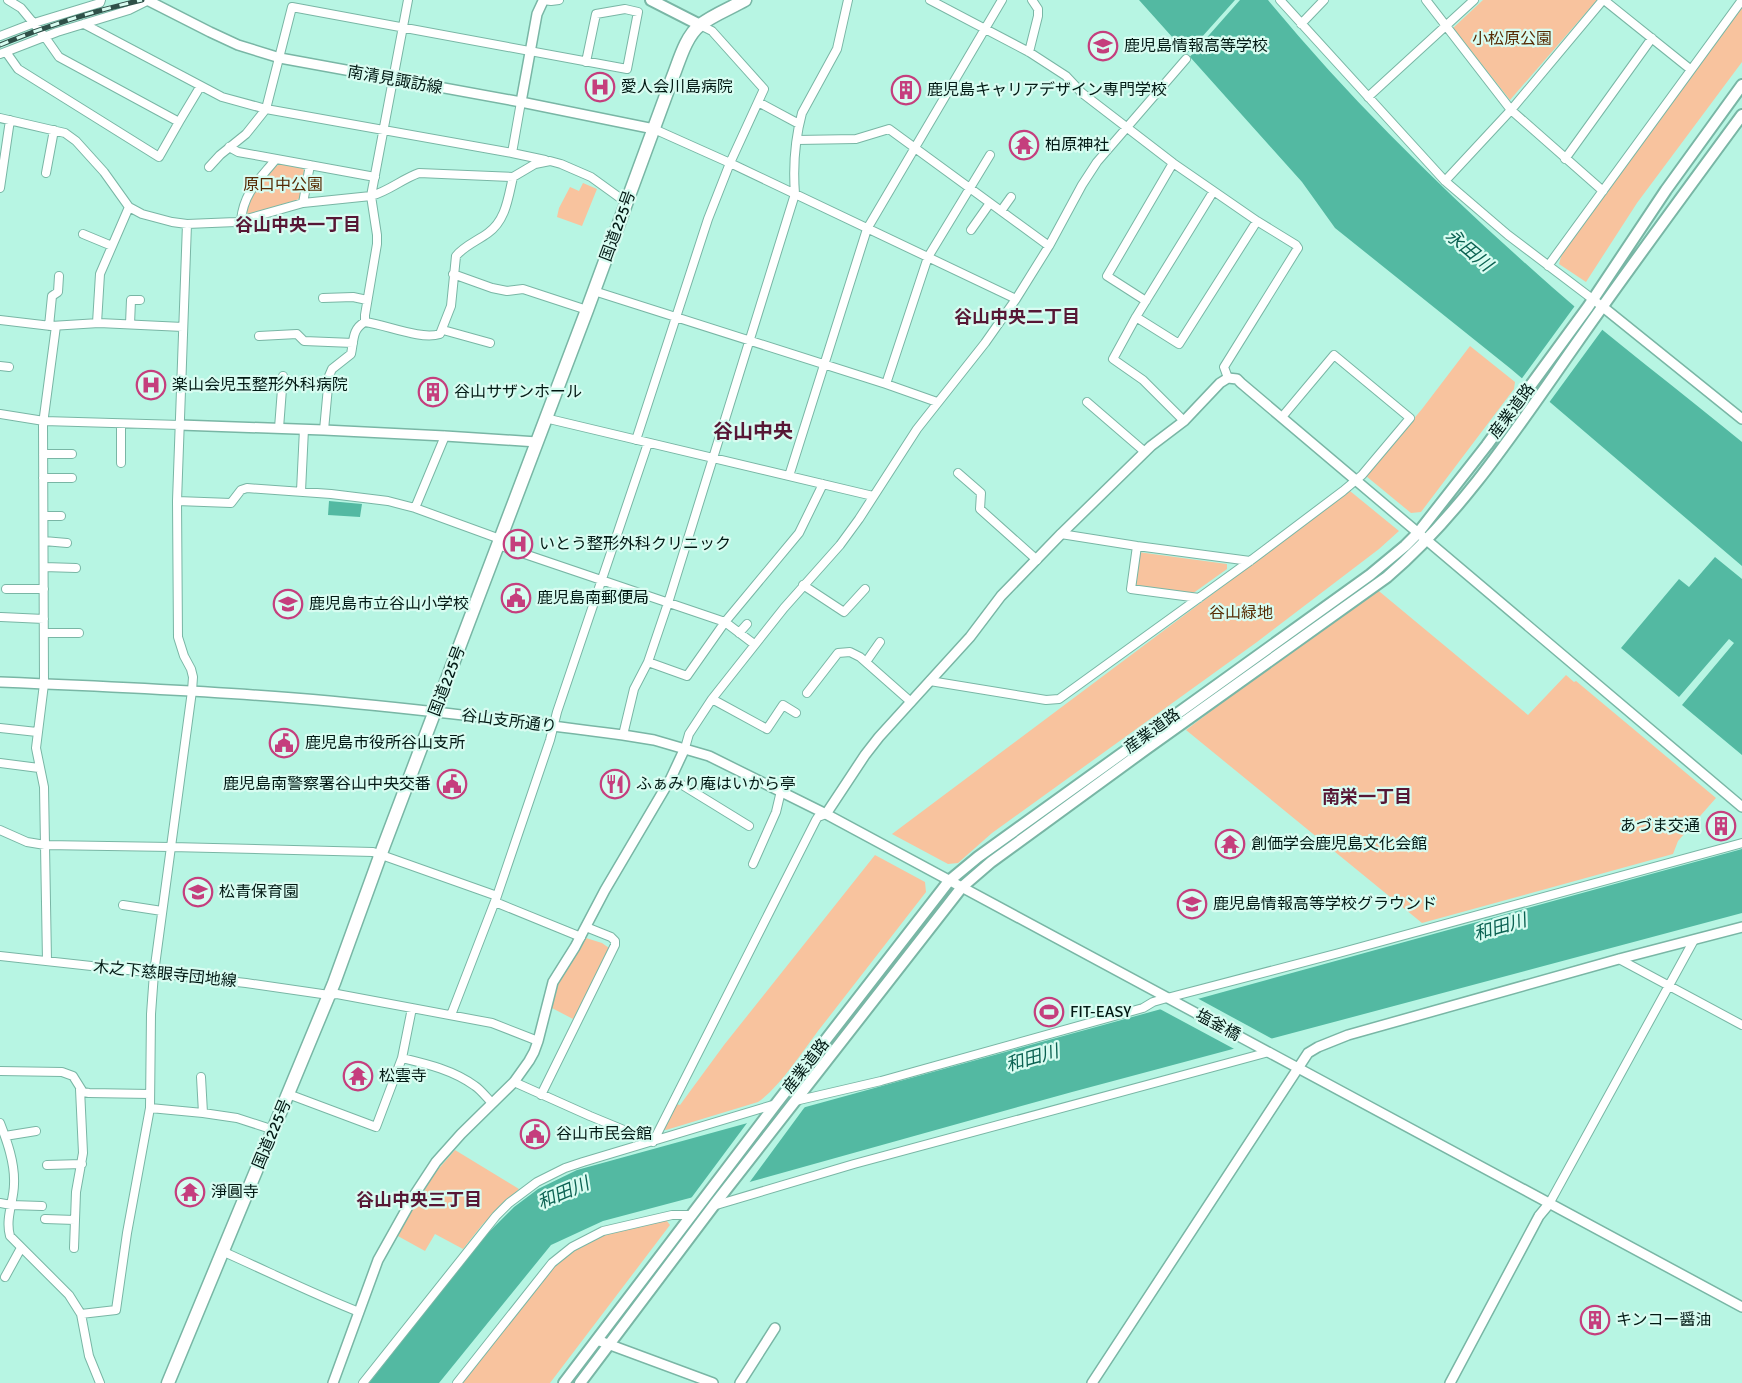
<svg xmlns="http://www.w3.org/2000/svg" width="1742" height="1383" font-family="Signika,'Noto Sans JP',sans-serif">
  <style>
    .green { fill: #f8c39e }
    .water { fill: #53b9a2 }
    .pier { fill: #b7f5e3 }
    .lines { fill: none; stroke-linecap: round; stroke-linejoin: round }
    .minor-casing { stroke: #79b6a5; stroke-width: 10 }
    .tertiary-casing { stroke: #79b6a5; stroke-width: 12 }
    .secondary-casing { stroke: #79b6a5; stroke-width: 14 }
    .trunk-casing { stroke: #79b6a5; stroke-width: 15 }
    .minor { stroke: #fff; stroke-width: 8 }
    .tertiary { stroke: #fff; stroke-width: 9 }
    .secondary { stroke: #fff; stroke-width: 10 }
    .trunk { stroke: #fff; stroke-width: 12 }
    .rail-casing { stroke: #2f5048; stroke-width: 5 }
    .rail { stroke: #d8fcf1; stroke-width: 3; stroke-dasharray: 9; stroke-linecap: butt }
    .labels { text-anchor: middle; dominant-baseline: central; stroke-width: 4.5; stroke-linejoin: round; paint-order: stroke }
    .park-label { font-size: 16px; fill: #562b04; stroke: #d8fcf1 }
    .poi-label { font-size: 16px; fill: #021914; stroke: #d8fcf1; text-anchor: start }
    .street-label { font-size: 16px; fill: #021914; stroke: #d8fcf1 }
    .neighbourhood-label { font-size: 18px; font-weight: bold; fill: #571735; stroke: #d8fcf1 }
    .water-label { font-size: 18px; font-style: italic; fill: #0b6252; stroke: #d8fcf1 }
    .quarter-label { font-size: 20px; font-weight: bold; fill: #571735; stroke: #d8fcf1 }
  </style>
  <rect width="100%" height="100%" fill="#b7f5e3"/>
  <path class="green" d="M1483,0H1597L1510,100L1453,28Z
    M1742,7V62L1637,203L1586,282L1559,264L1562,253Z
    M281,164L302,168L304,170L300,198L295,201L248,215L245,212L249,198L276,166Z
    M583,183L597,189L582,226L557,217L559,208L570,187L579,191Z
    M1470,346L1515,382L1514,389L1421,512L1411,513L1366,476L1422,409Z
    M1350,491L1399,531L1379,549L1257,642L992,833L958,863L948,864L892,834Z
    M1138,552L1227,564V569L1192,594L1136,587L1133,584Z
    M1374,587L1528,715L1566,675L1574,682L1576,681L1716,798L1678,841L1673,854L1422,923L1186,730Z
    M875,855L925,882L926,892C890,938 854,985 818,1031C803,1051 778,1089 758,1102L666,1130L663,1129L676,1104L680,1105L724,1045Z
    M586,938L602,943L609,948V951L573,1019L550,1007L559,977Z
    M455,1150L519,1189L482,1225L463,1249L435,1234L425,1251L396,1235L434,1174Z
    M663,1220L667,1221L670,1225L550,1383H461L554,1266L573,1250L603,1234Z"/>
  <path class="water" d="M1139,0H1268C1354,104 1451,198 1552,287C1613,341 1679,390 1742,442V566L1511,369L1335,228L1302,182Z
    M329,501L362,504L360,517L328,515Z
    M1715,557L1742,579V755L1682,705L1734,643L1729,639L1679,697L1621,648L1679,579L1689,587Z
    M1742,849V913L1072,1092L735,1186L603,1221L551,1245L439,1383H369L483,1238L514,1207L538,1189L577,1170Z"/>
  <path class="pier" d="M1235,0H1240L1187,60L1184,57Z
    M1577,303L1605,326L1548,404L1520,381Z
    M1197,998L1276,1041L1238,1051L1158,1008Z
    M807,1104L746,1187L689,1201L750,1119Z"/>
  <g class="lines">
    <g class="minor-casing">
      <path id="minor" d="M8,0L21,8L45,37L59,57L179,122L200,87
        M543,0L551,1L559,0
        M930,0L1029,52L1066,76L1082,93L1173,163L1257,221L1296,245L1298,248L1296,251L1224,367L1228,378
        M1280,0L1445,181L1508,235L1603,307
        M1426,0L1511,110L1603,191
        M1604,0L1690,69
        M84,24L222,97L266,109L512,153L521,102
        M1301,24L1324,0
        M0,36L34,23L100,3L101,0
        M6,52L18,69L159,157L179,122
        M1029,52L1038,16V9L1032,0
        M0,54L57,32L129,10L149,0
        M1368,97L1474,0
        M758,102L799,124
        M0,118L65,133L76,141L104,172L129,207L142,214L172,222L187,224L236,222L303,203L371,196C389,191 402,179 419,173L513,177L535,164L550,161L561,164L591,177L627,203
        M654,129L730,163L1016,299
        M797,140L856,139L889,129L1049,246
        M229,147L238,152L375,177
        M512,153L545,160
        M1565,159L1652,38
        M209,167L220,155L246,134L266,109L292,7L627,69L638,12L625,9L596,14L586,62
        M46,173L54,130
        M1445,181L1511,110L1603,0
        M0,188L10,120
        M303,203L310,165
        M1001,211L1011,197
        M241,220C244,192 259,180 276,159
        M971,230L990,203
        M83,234L112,246
        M1548,266L1742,0
        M453,274L492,288L507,291L523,289L587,310
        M594,291L886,384L937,402
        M323,298L353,297L367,300
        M1146,301L1107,276L1173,163
        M1136,317L1179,344L1257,221
        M0,320L51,326L99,323L183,327
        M365,322V315L377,244V235L371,196L408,0
        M97,323L100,274L129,207
        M130,324L131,300H140
        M49,326L52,296L58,292L59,276
        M443,330L490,343
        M259,336L297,334L304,341L353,343
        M0,366L9,367
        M886,384L928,257L990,155
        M1087,402L1145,452
        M0,414L44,421L180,425
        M545,418L873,496
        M1184,421L1143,380L1113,359L1136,317L1213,192
        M279,428L283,376
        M324,430L329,376L332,369L351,354C354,340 352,329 365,322C387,325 420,340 440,334L451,306L456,256C464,246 477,241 488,233C506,220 508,198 513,177
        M636,440L708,219L730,163L764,89L712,31L700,25
        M43,454H72
        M121,463V424
        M958,473L981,493L980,509L1037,560
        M789,476L867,229L1002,0
        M43,478H72
        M301,491L304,429
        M177,501L231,503L241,490L247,488L331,494L388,501L415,508L500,539
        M415,508L445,436
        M44,516H61
        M1061,534L1137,546L1250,561
        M44,541L67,543
        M498,545L725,622L754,644
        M1137,546L1131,589L1199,598
        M44,567L76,568
        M803,585L844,612L865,589
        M6,589H44
        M1,617L44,619
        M44,633H79
        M739,633L747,624
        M648,662L687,676L725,622L799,533L823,484
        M866,662L880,642
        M930,681L1046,700L1059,699L1250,561L1343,491L1362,475L1410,418L1334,355L1282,417
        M807,693L838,653L850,652L860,657L911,702
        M712,699L767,729L783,705L796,713
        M0,728L37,732
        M623,735L634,689L648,662L668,603L795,194C793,168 795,139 802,113L837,49L848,0
        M685,748L689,734L712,699L784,608L840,545L859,519L917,429L985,343L1016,299L1049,246L1082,185L1097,162L1186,59
        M0,763L39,768
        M671,778L749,826
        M0,830L27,842L45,845L171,847L373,852L497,896
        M753,864L776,812L781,791
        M495,902L581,937
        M123,905L162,911
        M0,956L246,983L329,995L337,994L492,1023L538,1041
        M1619,959L1742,1025
        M47,961L44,787L36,748L44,684L43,424L56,326
        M451,1015L497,896L550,740L557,712L648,443
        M402,1058C427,1064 453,1070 475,1086C481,1090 486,1097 492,1103
        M0,1071L62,1072L73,1076L83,1092L89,1093L150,1094
        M201,1077L203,1113
        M514,1082L590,1116L653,1142
        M288,1094L376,1127L402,1058L412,1008
        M541,1095L615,945V941L611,937L586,927
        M795,1101L881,1081L1143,1008L1153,1002L1167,998L1339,953L1742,843
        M150,1108L203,1113L237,1118L274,1130
        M0,1123C7,1141 15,1163 14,1184C14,1201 5,1218 10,1236L69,1295L81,1314L89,1356L100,1383
        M5,1136L36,1131
        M653,1142L816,820L818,817L826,814
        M47,1165L82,1164
        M0,1203L11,1205L42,1206
        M1549,1204L1694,940
        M713,1206L854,1164L1269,1052
        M45,1219L75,1220
        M74,1248L76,1192L83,1153L80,1089
        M224,1252C269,1272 313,1294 359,1312
        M5,1277L21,1248
        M81,1314L116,1310L127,1233L150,1108L151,1014L154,973L192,691L193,677L191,669L184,656L178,637L177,501L187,224
        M363,1383L496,1216L509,1203L537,1182L565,1168L583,1162L776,1104
        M457,1383L552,1263L572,1247L603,1231L672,1215H692"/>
    </g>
    <g class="tertiary-casing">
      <path id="tertiary" d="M147,0L210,32L238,45L280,58L521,102L654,129
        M521,102L537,14L543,1
        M1603,307L1742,419
        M180,425L324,430L445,436L537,442
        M0,682C98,686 196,690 294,698C404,707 514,721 623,735L654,740L709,756L826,814L1742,1307
        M826,814L865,755L879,737L970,637L1001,596L1061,534L1151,446L1184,421L1220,383L1228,378L1237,379L1241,383L1742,807
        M597,1340L713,1383
        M333,1383L378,1260L415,1194L436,1162L461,1134L514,1082L529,1061L534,1052L538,1041L553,982L575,947L605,890L671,778L685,748
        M740,1383L775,1328
        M1092,1383L1308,1053L1318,1047L1348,1035L1619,959L1742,927
        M1450,1383L1539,1216L1549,1204"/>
    </g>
    <g class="secondary-casing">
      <path id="secondary" d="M651,0L700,25
        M564,1383L776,1104L949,881L978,857L1370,575L1405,546L1418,533L1487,445L1588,307L1666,190L1742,85
        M580,1383L717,1201L962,887L991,862L1146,749L1387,577C1463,512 1519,425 1576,344C1630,267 1686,191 1742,115"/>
    </g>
    <g class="trunk-casing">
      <path id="trunk" d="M168,1383L334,983L383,848L587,310L672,79C679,62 685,37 700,25C713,15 731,8 745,0"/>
    </g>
    <use href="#minor" class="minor"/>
    <use href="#tertiary" class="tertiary"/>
    <use href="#secondary" class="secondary"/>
    <use href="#trunk" class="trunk"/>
    <g class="rail-casing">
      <path id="rail" d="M0,45C46,26 93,11 142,0"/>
    </g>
    <use href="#rail" class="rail"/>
  </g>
  <defs>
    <g id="school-ring" transform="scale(1.5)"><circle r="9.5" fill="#d8fcf1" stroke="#c53e7d" stroke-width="1.5"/><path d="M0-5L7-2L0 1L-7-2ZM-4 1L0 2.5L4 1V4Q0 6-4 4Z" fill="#c53e7d"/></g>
    <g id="hospital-ring" transform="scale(1.5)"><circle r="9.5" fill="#d8fcf1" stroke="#c53e7d" stroke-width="1.5"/><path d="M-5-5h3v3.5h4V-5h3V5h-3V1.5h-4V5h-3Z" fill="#c53e7d"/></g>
    <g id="building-ring" transform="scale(1.5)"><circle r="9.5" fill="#d8fcf1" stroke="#c53e7d" stroke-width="1.5"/><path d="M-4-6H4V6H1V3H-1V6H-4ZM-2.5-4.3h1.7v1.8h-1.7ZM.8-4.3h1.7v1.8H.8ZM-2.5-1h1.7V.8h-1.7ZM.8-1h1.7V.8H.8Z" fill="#c53e7d"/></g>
    <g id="temple-ring" transform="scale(1.5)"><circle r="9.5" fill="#d8fcf1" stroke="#c53e7d" stroke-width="1.5"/><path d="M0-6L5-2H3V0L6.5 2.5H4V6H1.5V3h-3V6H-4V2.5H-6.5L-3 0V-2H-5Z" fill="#c53e7d"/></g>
    <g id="civic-ring" transform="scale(1.5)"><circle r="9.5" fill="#d8fcf1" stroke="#c53e7d" stroke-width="1.5"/><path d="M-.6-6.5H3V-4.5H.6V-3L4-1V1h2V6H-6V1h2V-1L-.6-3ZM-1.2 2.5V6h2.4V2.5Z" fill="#c53e7d"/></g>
    <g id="restaurant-ring" transform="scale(1.5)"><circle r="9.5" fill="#d8fcf1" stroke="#c53e7d" stroke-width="1.5"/><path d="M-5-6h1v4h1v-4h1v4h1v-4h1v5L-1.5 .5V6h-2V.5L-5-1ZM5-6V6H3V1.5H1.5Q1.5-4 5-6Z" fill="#c53e7d"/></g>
    <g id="stadium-ring" transform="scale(1.5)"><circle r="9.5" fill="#d8fcf1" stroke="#c53e7d" stroke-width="1.5"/><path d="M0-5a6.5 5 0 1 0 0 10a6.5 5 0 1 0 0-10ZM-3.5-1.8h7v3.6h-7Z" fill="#c53e7d"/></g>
  </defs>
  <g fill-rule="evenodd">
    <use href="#school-ring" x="1103" y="46"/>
    <use href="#hospital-ring" x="600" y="87"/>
    <use href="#building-ring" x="906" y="90"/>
    <use href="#temple-ring" x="1024" y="145"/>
    <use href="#hospital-ring" x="151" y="385"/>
    <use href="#building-ring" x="433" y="392"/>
    <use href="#hospital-ring" x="518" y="544"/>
    <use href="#civic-ring" x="516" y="598"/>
    <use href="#school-ring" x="288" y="604"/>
    <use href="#civic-ring" x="284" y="743"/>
    <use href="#civic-ring" x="452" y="784"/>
    <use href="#restaurant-ring" x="615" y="784"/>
    <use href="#building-ring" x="1721" y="826"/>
    <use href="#temple-ring" x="1230" y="844"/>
    <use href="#school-ring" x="198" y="892"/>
    <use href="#school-ring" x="1192" y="904"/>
    <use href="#stadium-ring" x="1049" y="1012"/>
    <use href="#temple-ring" x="358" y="1076"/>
    <use href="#civic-ring" x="535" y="1134"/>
    <use href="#temple-ring" x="190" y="1192"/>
    <use href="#building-ring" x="1595" y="1320"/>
  </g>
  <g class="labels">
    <g class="park-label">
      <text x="1512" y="39">小松原公園</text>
      <text x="283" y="185">原口中公園</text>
      <text x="1241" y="613">谷山緑地</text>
    </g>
    <g class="poi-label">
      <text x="1124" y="46">鹿児島情報高等学校</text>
      <text x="621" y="87">愛人会川島病院</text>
      <text x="927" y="90">鹿児島キャリアデザイン専門学校</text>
      <text x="1045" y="145">柏原神社</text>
      <text x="172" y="385">楽山会児玉整形外科病院</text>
      <text x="454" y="392">谷山サザンホール</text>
      <text x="539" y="544">いとう整形外科クリニック</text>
      <text x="537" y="598">鹿児島南郵便局</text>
      <text x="309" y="604">鹿児島市立谷山小学校</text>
      <text x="305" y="743">鹿児島市役所谷山支所</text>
      <text x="431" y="784" text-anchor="end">鹿児島南警察署谷山中央交番</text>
      <text x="636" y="784">ふぁみり庵はいから亭</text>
      <text x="1700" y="826" text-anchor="end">あづま交通</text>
      <text x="1251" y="844">創価学会鹿児島文化会館</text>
      <text x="219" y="892">松青保育園</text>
      <text x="1213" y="904">鹿児島情報高等学校グラウンド</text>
      <text x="1070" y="1012">FIT-EASY</text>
      <text x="379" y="1076">松雲寺</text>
      <text x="556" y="1134">谷山市民会館</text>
      <text x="211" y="1192">淨圓寺</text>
      <text x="1616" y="1320">キンコー醤油</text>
    </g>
    <g class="street-label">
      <text transform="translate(395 80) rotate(10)">南清見諏訪線</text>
      <text transform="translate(618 226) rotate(-70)">国道225号</text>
      <text transform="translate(1512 411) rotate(-53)">産業道路</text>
      <text transform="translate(447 681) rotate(-69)">国道225号</text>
      <text transform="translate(509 721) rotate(7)">谷山支所通り</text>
      <text transform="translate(1152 731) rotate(-36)">産業道路</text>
      <text transform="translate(165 974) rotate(6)">木之下慈眼寺団地線</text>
      <text transform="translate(1218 1025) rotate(28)">塩釜橋</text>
      <text transform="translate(806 1066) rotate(-52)">産業道路</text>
      <text transform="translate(272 1134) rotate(-67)">国道225号</text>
    </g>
    <g class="neighbourhood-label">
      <text x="298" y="225">谷山中央一丁目</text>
      <text x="1017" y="317">谷山中央二丁目</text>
      <text x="1367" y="797">南栄一丁目</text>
      <text x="419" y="1200">谷山中央三丁目</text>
    </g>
    <g class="water-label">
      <text transform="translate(1469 250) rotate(40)">永田川</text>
      <text transform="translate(1500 927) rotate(-16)">和田川</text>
      <text transform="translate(1032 1058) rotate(-16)">和田川</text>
      <text transform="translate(563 1193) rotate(-23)">和田川</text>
    </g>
    <g class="quarter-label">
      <text x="753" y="431">谷山中央</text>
    </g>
  </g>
</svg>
